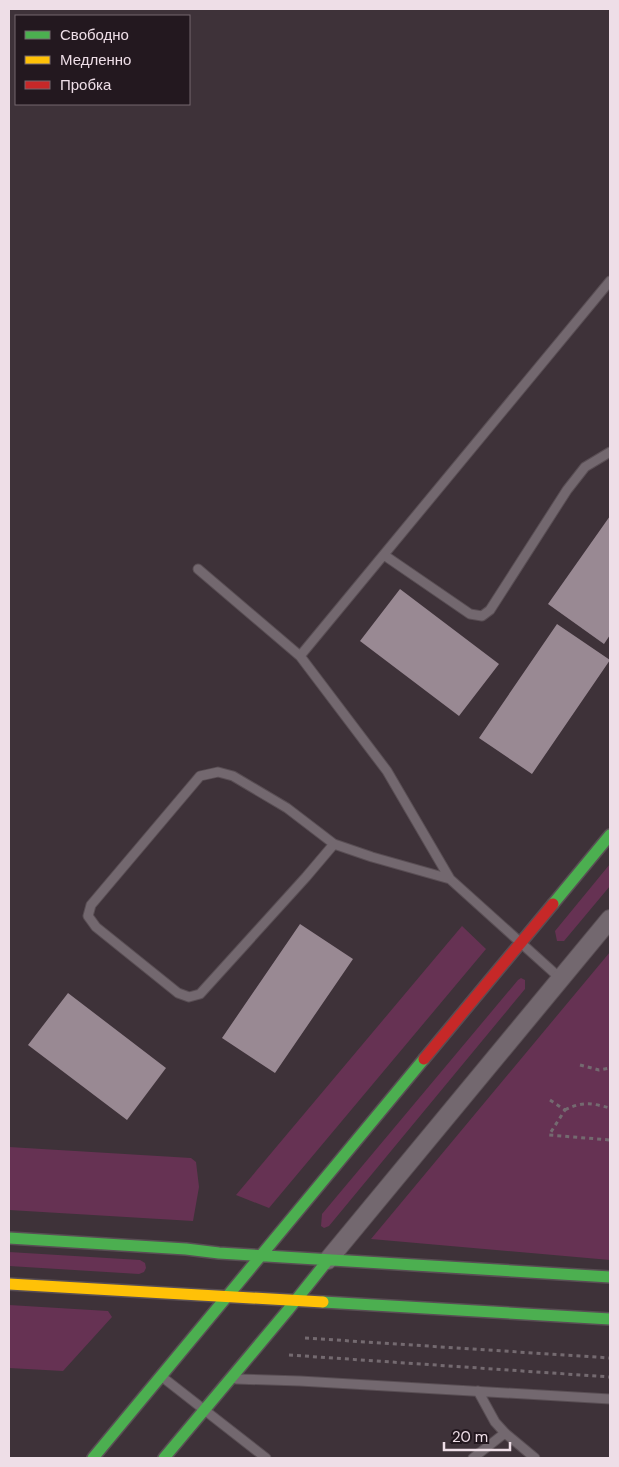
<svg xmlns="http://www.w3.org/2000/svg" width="619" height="1467" font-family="'DM Sans',sans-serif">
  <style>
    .green { fill: #663253 }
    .building { fill: #998993 }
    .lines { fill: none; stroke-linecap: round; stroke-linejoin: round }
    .lane-casing { stroke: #594e54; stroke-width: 11 }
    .street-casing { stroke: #594e54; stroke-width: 20 }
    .fast-casing { stroke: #594e54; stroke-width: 14 }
    .slow-casing { stroke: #594e54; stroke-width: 14 }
    .jam-casing { stroke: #594e54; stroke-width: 14 }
    .path { stroke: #746a70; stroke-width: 3; stroke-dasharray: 4 4; stroke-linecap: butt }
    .lane { stroke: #73686f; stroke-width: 9 }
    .street { stroke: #73686f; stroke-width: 18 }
    .fast { stroke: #4caf50; stroke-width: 11 }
    .slow { stroke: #ffc107; stroke-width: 11 }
    .jam { stroke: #c62828; stroke-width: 11 }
  </style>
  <rect width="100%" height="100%" fill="#3e3239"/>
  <path class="green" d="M610,864V886L564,941H557L555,931Z
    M462,926L486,949L269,1208L236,1195Z
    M610,952V1260L371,1239Z
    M521,978L525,980V989L329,1226L324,1228L321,1226L322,1214L518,980Z
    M9,1147L191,1158L196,1162L199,1187L193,1221L9,1210Z
    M9,1252L140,1260L145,1263L146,1268L144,1272L139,1274L9,1266Z
    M9,1305L108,1311L112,1317L63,1371L9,1368Z"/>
  <path class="building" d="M610,516V635L604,644L548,604Z
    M400,589L499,664L459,716L360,641Z
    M557,624L610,660L532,774L479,738Z
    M300,924L353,959L275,1073L222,1038Z
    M68,993L166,1068L127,1120L28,1045Z"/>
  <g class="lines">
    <g class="lane-casing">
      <path id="lane" d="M384,555L470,614L482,616L490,610L567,490L585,467L610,452
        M198,569L300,656L387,771L450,879
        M300,656L610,281
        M334,844L306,877L200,994L189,997L178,993L96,927L88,916L91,905L200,776L218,772L233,776L287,808L334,844L372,857L450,879L561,979
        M161,1376L266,1458
        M236,1379L300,1381L610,1399
        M478,1391L495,1422L505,1433L535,1458
        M473,1458L505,1433"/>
    </g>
    <g class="street-casing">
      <path id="street" d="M328,1260L610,919"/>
    </g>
    <g class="fast-casing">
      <path id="fast" d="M553,904L610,835
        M9,1238L186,1249L219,1253L610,1277
        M323,1302L610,1319
        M93,1458L424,1059
        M164,1458L288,1310L328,1260"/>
    </g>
    <g class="slow-casing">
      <path id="slow" d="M9,1284L323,1302"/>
    </g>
    <g class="jam-casing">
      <path id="jam" d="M424,1059L553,904"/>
    </g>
    <path class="path" d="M580,1065L599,1070L610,1068
      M550,1100L565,1110L549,1135L610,1140
      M565,1110C583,1101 591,1103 610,1108
      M305,1338L610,1358
      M289,1355L610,1377"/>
    <use href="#lane" class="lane"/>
    <use href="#street" class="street"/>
    <use href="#fast" class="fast"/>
    <use href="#slow" class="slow"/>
    <use href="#jam" class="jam"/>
  </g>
  <rect width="619" height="1467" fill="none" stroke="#eedee7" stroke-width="20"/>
  <rect x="15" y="15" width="175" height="90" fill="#23181f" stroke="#74676f"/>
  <rect x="25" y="31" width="25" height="8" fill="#4caf50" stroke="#74676f"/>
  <text x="60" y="40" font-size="15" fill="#eedee7">Свободно</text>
  <rect x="25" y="56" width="25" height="8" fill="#ffc107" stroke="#74676f"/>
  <text x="60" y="65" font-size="15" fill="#eedee7">Медленно</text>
  <rect x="25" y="81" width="25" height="8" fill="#c62828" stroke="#74676f"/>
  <text x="60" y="90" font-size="15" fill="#eedee7">Пробка</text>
  <path d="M444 1442v8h66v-8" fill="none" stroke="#eedee7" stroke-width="2.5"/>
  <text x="452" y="1442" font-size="15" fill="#eedee7" stroke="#23181f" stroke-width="4" paint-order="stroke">20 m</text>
</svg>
